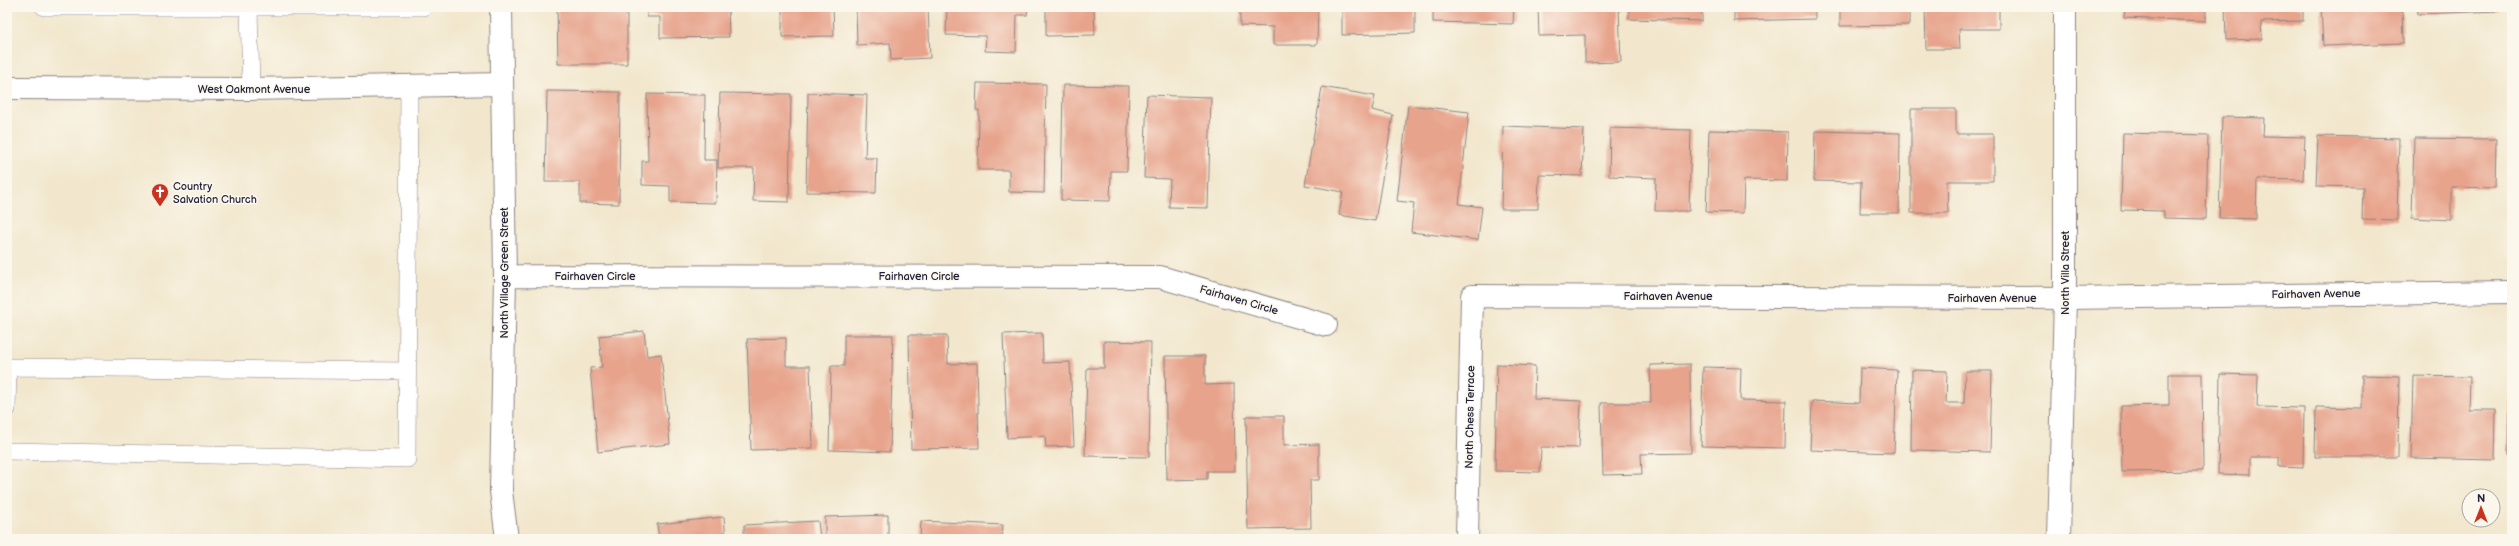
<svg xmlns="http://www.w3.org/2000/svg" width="2519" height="546" font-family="'Balsamiq Sans',sans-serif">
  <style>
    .building { fill: #e7a38b }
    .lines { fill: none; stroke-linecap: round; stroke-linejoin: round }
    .lane-casing { stroke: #8a8484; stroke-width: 18 }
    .street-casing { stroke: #8a8484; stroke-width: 24 }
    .secondary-casing { stroke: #8a8484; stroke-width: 24 }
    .lane { stroke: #fff; stroke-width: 17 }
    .street { stroke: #fff; stroke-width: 22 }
    .secondary { stroke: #fff; stroke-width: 22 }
    .labels { text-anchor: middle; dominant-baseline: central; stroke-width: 3; stroke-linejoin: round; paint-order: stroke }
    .street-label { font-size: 11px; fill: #22223b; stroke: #fbf7ec }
    .poi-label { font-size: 11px; fill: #22223b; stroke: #fbf7ec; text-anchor: start }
  </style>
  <rect width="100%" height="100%" fill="#fbf7ec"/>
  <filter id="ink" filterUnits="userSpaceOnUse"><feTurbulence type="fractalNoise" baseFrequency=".025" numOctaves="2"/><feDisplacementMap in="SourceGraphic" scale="8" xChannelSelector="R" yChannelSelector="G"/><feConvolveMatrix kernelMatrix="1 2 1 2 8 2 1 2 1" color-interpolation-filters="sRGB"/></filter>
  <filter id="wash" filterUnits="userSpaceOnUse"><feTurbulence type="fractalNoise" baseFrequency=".012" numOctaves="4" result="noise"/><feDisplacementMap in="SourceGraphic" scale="16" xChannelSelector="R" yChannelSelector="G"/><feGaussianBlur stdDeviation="0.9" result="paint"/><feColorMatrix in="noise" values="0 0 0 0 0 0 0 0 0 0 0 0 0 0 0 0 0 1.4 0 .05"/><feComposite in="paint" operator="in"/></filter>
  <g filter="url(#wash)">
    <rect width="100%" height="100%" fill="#f2e7cd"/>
    <g id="blocks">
      <path class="building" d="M557,7H627V64H558Z
        M647,7H728L729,37L660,38V17H647Z
        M782,7H833L834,36L782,37Z
        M856,7H928L930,58L891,60L890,43L857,45Z
        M947,7H1028L1027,15H1017L1016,52L985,51L986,36L946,35Z
        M1046,7H1094L1095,35L1046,36Z
        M1240,7H1318L1317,45H1273V27L1240,26Z
        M1342,7H1415V33L1342,35Z
        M1433,7H1514L1513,24L1433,22Z
        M1538,7H1619L1621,62L1585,63V35L1539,36Z
        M1629,7H1702V21L1629,19Z
        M1734,7H1815V19L1734,21Z
        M1840,7H1909V25L1840,26Z
        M1925,7H1999V29H1959L1960,49H1926Z
        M2125,7H2206V21L2124,18Z
        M2225,7H2303V21L2261,22L2262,39L2226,40Z
        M2321,7H2402L2403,43L2323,46Z
        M2417,7H2498L2499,11L2418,14Z
        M977,83L1046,84L1044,193L1009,192V170H978L979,110H976Z
        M1063,85L1129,86L1127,171H1111L1110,201L1061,200Z
        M1322,87L1375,96L1372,110L1393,115L1375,221L1339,215L1343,192L1305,185Z
        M547,91L620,92L619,204L580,203V182H545Z
        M720,93L791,94L789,202L753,201L754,168H718Z
        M808,93L867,95L865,158H877L876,193L806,192Z
        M647,94L705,95L704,160H717L716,203L670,202V186L642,185V161H648Z
        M1147,95L1211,97L1208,208L1169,207L1170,179L1144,178Z
        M1408,105L1469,112L1459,204L1482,207L1478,240L1411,232L1414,203L1397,201Z
        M1911,109H1956V134H1993V181H1947L1948,213H1911Z
        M2222,117L2264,118L2263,136L2305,137L2303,180L2257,179L2256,219L2219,218Z
        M1503,126L1584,129L1582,176L1539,175L1538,209H1501Z
        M1610,128L1691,130L1689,211H1655L1656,178L1609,176Z
        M1709,130L1788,132L1787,181L1744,180L1743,213L1706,212Z
        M1815,131L1900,133L1899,213H1860L1861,182L1814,181Z
        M2123,133L2208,135L2206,219L2164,218V211L2121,210Z
        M2318,136L2399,138L2397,220L2362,219L2363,187L2316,186Z
        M2414,138L2496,139L2495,188L2451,187V220L2412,218Z
        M644,331L647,356L661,354L670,444L598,452L590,368L602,367L599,336Z
        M1042,333L1043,363L1070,362L1074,446L1046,447L1045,436L1007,438L1003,334Z
        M844,335H893L890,452L829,450L831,366H844Z
        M909,335H947L948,364L977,363L979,448L911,449Z
        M786,338V366H810L813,448L751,450L747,339Z
        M1104,341L1151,342L1149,457L1085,456L1087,368H1104Z
        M1165,356H1205V385L1234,384L1235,471H1207V479L1167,480Z
        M1497,364L1535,366L1534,399L1581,401L1579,448L1541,447L1540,472L1495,471Z
        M1690,364L1691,453L1641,454L1642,474L1603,475L1601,403H1651L1650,365Z
        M1703,367L1741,368L1740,400L1786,401L1785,448L1701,446Z
        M1860,368L1897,370L1894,453L1810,450L1812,401L1859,403Z
        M1912,370L1947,371L1946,403H1964L1965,371H1992L1990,452L1911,450Z
        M2169,374H2202L2203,471L2122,472L2121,406L2169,405Z
        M2220,374L2258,375L2257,407L2304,408L2303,468L2279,467V457H2250V475L2218,474Z
        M2362,375L2399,376L2398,457H2315L2316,407L2362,408Z
        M2413,376L2470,377L2469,410H2496L2495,460L2411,458Z
        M2509,381H2512V456L2508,455Z
        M1246,416H1284V445L1319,444V480H1310L1311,528L1248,529Z
        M888,515V539H825V517Z
        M724,517L726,539H659L657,524Z
        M818,521L820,539H744V525Z
        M921,521L1003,525L1002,539H920Z"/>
    </g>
  </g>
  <g filter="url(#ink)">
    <use href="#blocks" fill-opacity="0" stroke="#8a8484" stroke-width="1"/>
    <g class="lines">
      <g class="lane-casing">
        <path id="lane" d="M44,7H424
          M249,8L251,89
          M7,409L8,367L408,371
          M7,451L407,459L409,86"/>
      </g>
      <g class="street-casing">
        <path id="street" d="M501,7L505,276L501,491L507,539
          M7,88L251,89L502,84
          M505,276L1160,277L1326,325
          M1467,539L1472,296L2065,298L2512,292"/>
      </g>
      <g class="secondary-casing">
        <path id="secondary" d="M2059,539L2065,298V7"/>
      </g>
      <use href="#lane" class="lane"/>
      <use href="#street" class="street"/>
      <use href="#secondary" class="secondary"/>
    </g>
  </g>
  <defs>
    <g id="church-pin" transform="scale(0.9)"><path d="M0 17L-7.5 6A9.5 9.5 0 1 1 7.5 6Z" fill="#c8321e" stroke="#fbf7ec"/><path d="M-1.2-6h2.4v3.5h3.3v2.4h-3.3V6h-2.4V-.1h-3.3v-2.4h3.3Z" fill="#fff"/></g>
  </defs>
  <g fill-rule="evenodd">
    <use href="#church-pin" x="160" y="192"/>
  </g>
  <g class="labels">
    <g class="street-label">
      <text x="254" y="89">West Oakmont Avenue</text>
      <text transform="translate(504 273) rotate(-90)">North Village Green Street</text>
      <text transform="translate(2065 273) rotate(-90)">North Villa Street</text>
      <text x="595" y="276">Fairhaven Circle</text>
      <text x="919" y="276">Fairhaven Circle</text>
      <text transform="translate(2316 294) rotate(-1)">Fairhaven Avenue</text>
      <text x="1668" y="296">Fairhaven Avenue</text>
      <text x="1992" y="298">Fairhaven Avenue</text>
      <text transform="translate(1239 300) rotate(16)">Fairhaven Circle</text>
      <text transform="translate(1470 417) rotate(-89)">North Chess Terrace</text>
    </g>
    <g class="poi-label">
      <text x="173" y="186">Country<tspan x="173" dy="13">Salvation Church</tspan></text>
    </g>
  </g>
  <rect width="2519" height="546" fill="none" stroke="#fbf7ec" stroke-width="24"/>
  <g transform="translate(2481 508)"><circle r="19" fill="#fbf7ec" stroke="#a4a2a5"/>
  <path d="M0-3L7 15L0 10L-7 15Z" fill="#c8321e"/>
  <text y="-6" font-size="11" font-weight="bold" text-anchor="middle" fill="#22223b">N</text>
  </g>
</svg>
